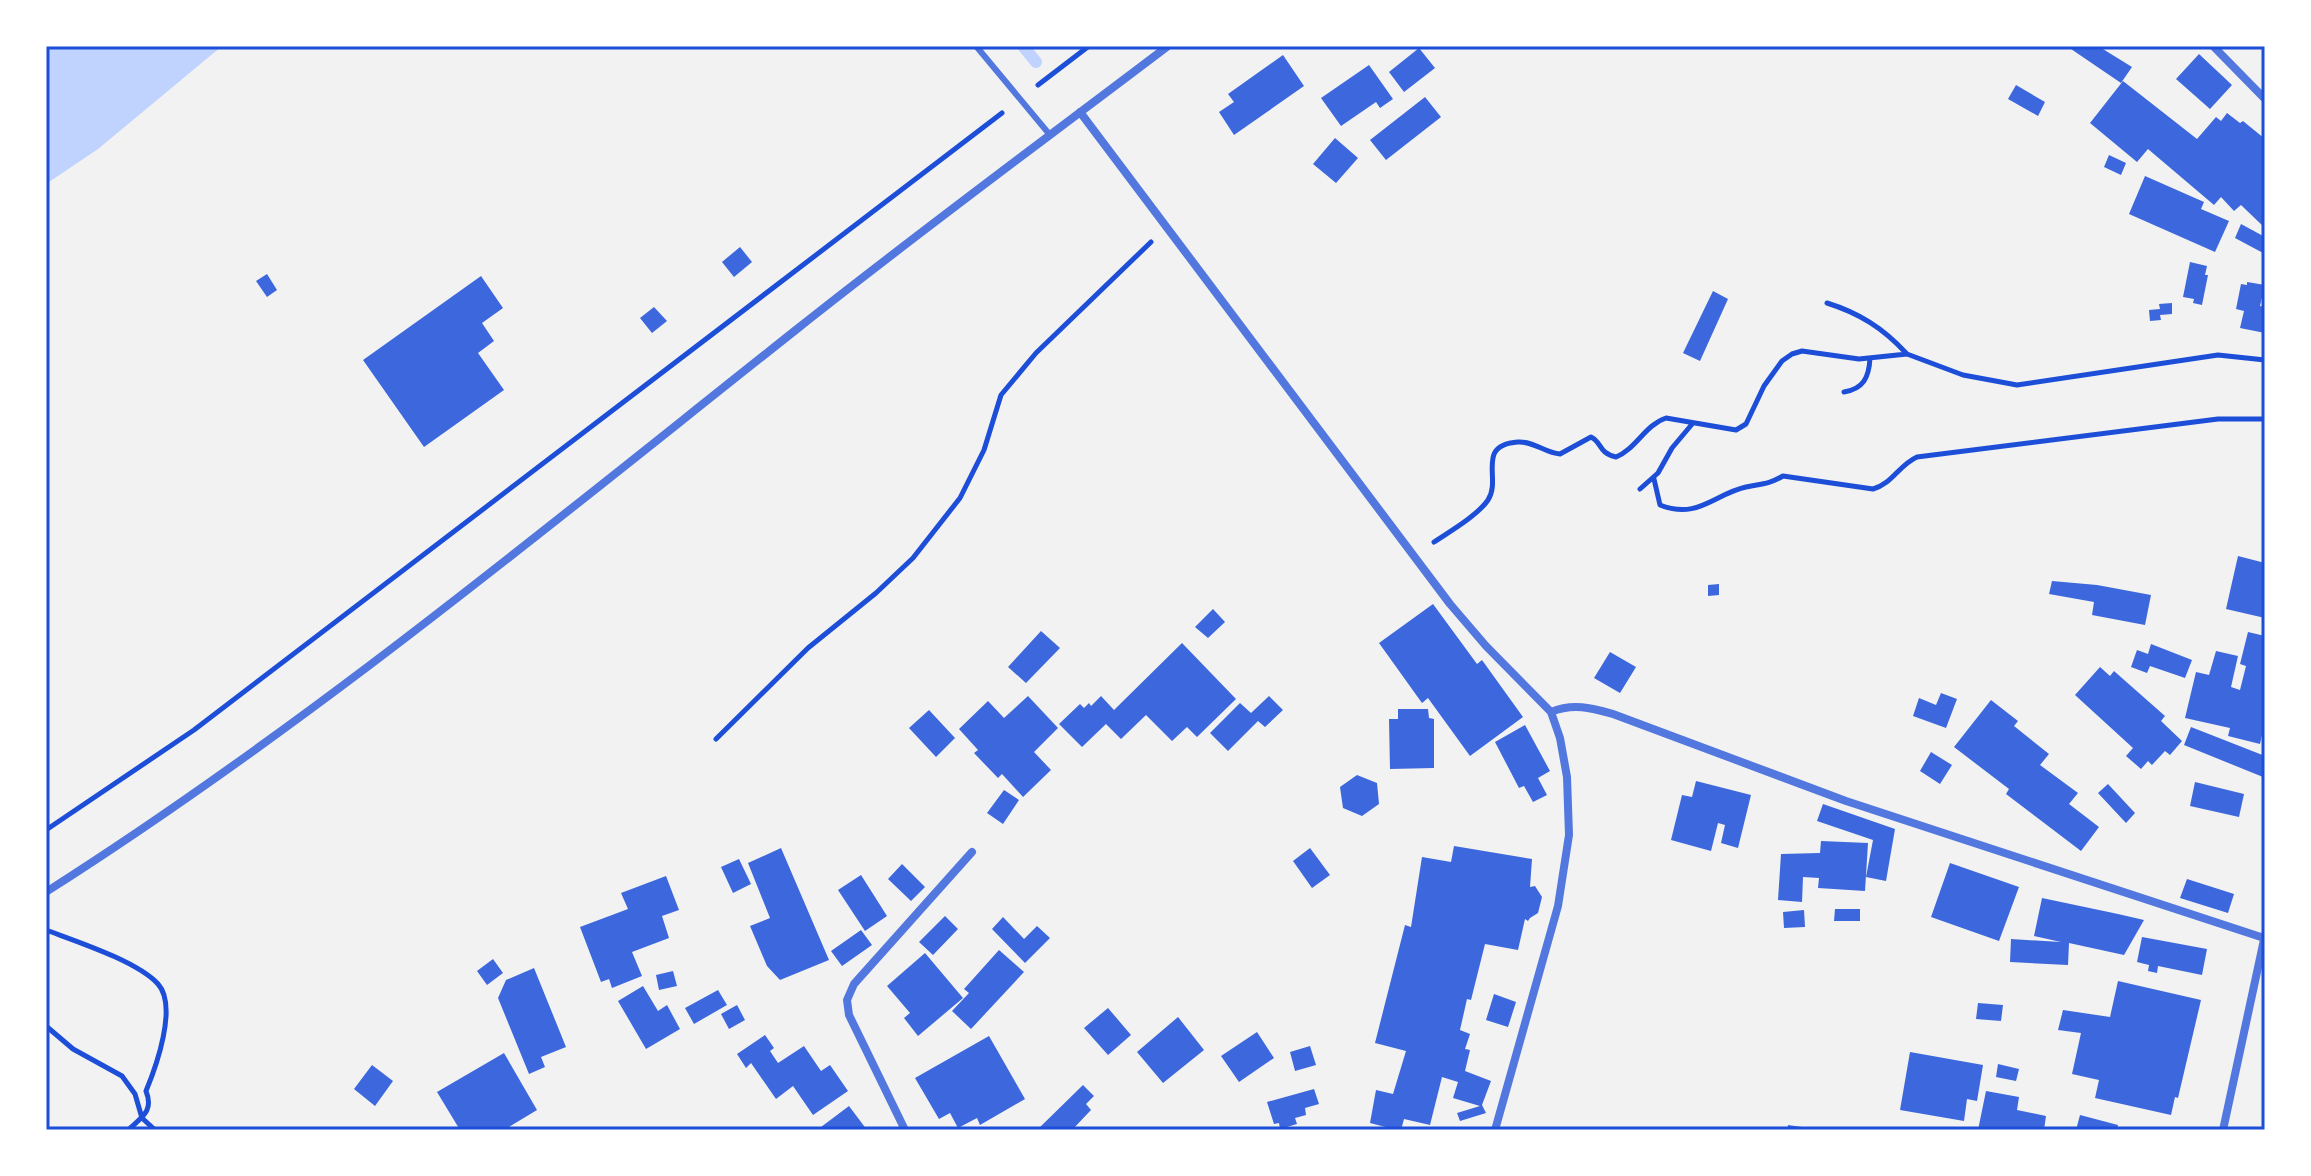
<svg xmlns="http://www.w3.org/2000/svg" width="2311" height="1176" font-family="'Fira Sans Condensed',sans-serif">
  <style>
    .water { fill: #bfd3fe }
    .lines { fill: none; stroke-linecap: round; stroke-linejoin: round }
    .stream { stroke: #bfd3fe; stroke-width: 12 }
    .building { fill: #3d67dc }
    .path { stroke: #1d4ed8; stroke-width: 5 }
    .service { stroke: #5277de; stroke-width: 6 }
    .minor { stroke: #5277de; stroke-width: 8 }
    .neatline { fill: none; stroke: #1d4ed8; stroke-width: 3 }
  </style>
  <rect width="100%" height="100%" fill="#f2f2f2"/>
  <path class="water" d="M46,46H222L98,149L46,184Z"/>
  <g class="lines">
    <path class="stream" d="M1023,46L1036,62"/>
  </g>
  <path class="building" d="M2073,46H2098L2132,67L2121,83L2071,49Z
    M1419,48L1435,68L1404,92L1389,72Z
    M2199,54L2232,85L2210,109L2176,79Z
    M1283,55L1304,86L1234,135L1219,112L1234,102L1228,94Z
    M1369,65L1393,99L1380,108L1376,102L1341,126L1321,98Z
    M2123,81L2197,139L2216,117L2221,121L2227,113L2240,123L2243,121L2265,139V228L2241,205L2234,211L2221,197L2214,205L2148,149L2137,162L2090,123Z
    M2016,85L2045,102L2038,116L2008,99Z
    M1425,97L1441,117L1386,160L1370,140Z
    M1335,138L1358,158L1336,183L1313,164Z
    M2109,155L2126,163L2121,175L2104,167Z
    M2145,176L2204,202L2201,209L2229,221L2215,252L2129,214Z
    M2241,224L2265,237V254L2235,238Z
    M740,247L752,262L734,277L722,262Z
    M2190,262L2207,266L2205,275H2208L2202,305L2193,303L2194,299L2183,297Z
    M267,274L277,290L267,297L256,281Z
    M481,276L503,308L482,323L494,341L478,353L504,390L424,447L363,360Z
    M2247,282L2265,285L2260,306L2265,307V333L2240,328L2244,311L2236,309L2241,284L2247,285Z
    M1713,291L1728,299L1700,361L1683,353Z
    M2172,303V314L2160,315L2161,320L2150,321L2149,310L2160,309L2159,304Z
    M654,307L667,321L652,333L640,318Z
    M2238,556L2265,563V618L2226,609Z
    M2052,581L2097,585L2151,595L2145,625L2092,615L2094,602L2049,594Z
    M1719,584V595L1708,596V585Z
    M1433,604L1477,664L1482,660L1523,717L1470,756L1428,698L1422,703L1379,643Z
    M1213,609L1225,622L1208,638L1195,627Z
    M1041,631L1060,648L1026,683L1008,667Z
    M2248,632L2265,636V722L2260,744L2228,736L2230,728L2185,718L2196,672L2209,675L2216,651L2238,656L2231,687L2240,690L2246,666L2240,664Z
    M1182,643L1236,699L1197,737L1187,727L1172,741L1146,715L1121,739L1106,724L1082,747L1059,724L1080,704L1084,708L1089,703L1091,706L1101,696L1114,710Z
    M2151,644L2192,660L2185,678L2150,666L2147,673L2131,667L2137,650L2148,654Z
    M1610,652L1636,667L1620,693L1594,678Z
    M2100,667L2110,676L2114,671L2165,716L2161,721L2182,741L2170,755L2165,751L2152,765L2148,761L2141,769L2126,756L2133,748L2075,695Z
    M1941,693L1957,699L1946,728L1913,716L1919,698L1936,705Z
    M1028,696L1058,728L1034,752L1051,770L1023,797L1002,774L998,778L974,753L978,750L959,729L988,701L1004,718Z
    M1269,696L1283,710L1265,727L1258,721L1228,751L1210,733L1240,703L1251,713Z
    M1991,700L2018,721L2014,726L2049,754L2040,765L2078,793L2069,804L2099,827L2081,851L2006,794L2009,789L1954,747Z
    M1398,709H1428L1429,718L1434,719V768L1390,769L1389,719H1398Z
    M929,710L955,738L936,757L909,728Z
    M1525,725L1550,771L1538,778L1547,795L1533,802L1524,786L1519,788L1495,742Z
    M2191,727L2265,756L2263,777L2184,745Z
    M1931,752L1952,765L1940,784L1920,771Z
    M1357,775L1377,783L1379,804L1362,816L1343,808L1340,787Z
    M1696,781L1751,795L1738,848L1721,843L1725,825L1718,823L1711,851L1671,840L1682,795L1692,797Z
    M2195,782L2244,794L2239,817L2190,806Z
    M2108,784L2135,813L2126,823L2098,793Z
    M1004,790L1019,800L1003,824L987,813Z
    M1823,804L1895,829L1886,881L1866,877L1873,840L1817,821Z
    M1821,841L1868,843L1865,891L1818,888L1819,878L1803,877L1802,902L1778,900L1781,854L1820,853Z
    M1454,846L1532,859L1530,887L1535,886L1542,897L1538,913L1530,918L1528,921L1525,919L1518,950L1485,944L1471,1000L1467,999L1460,1030L1470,1034L1465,1049L1470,1050L1465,1071L1491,1081L1482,1105L1486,1113L1460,1121L1457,1113L1480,1106L1453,1098L1458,1082L1442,1077L1430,1125L1404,1119L1401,1130H1397L1370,1123L1376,1090L1393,1094L1406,1051L1375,1043L1405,925L1411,927L1422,857L1451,862Z
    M781,848L829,960L780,980L767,966L750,926L770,918L748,863Z
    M1310,848L1330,875L1312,888L1293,861Z
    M739,859L751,884L733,893L721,867Z
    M1950,863L2019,887L1999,941L1931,917Z
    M902,864L925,887L911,901L888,879Z
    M861,875L887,916L865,931L838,890Z
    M666,876L679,910L662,916L669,938L632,952L642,976L612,988L609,979L601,982L580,927L628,909L621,893Z
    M2187,879L2234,894L2228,913L2180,898Z
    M2042,898L2118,914L2144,920L2124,955L2069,943L2068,965L2010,962L2011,939L2061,942L2034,936Z
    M1835,909H1860V921H1834Z
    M1804,910L1805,927L1784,928L1783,912Z
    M945,916L958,929L933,955L919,942Z
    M1003,917L1024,939L1037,926L1050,938L1025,963L992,929Z
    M861,930L872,945L842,966L831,951Z
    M2142,937L2207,949L2202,975L2158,966L2157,973L2148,971L2149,965L2137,962Z
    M999,950L1024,972L971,1029L952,1011L969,993L964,989Z
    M925,953L963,998L918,1036L904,1018L910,1013L887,986Z
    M493,959L503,973L487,985L477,971Z
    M534,968L566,1047L541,1057L545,1067L529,1074L498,998L506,980Z
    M673,971L677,986L659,990L656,975Z
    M2118,981L2201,1000L2178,1098L2175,1097L2171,1115L2095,1098L2099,1080L2072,1074L2081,1033L2058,1030L2063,1010L2110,1017Z
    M643,986L658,1011L667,1005L680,1029L646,1049L618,1001Z
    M718,990L727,1005L694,1024L685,1008Z
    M1494,994L1516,1002L1508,1027L1486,1020Z
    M1978,1003L2003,1005L2001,1021L1976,1019Z
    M737,1005L745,1020L729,1029L721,1014Z
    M1108,1008L1131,1035L1108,1055L1084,1028Z
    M1178,1017L1204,1050L1163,1083L1137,1052Z
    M1257,1032L1274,1058L1239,1082L1221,1056Z
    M765,1035L774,1048L770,1051L778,1063L804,1046L821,1071L830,1065L848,1091L813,1115L793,1086L776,1099L751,1063L746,1068L737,1054Z
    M989,1036L1025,1099L980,1125L977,1118L958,1128L950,1113L939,1119L915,1078Z
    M1310,1046L1316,1065L1295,1071L1290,1052Z
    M1910,1052L1983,1065L1977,1101L1967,1099L1964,1121L1900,1110Z
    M504,1053L537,1110L504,1130H460L437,1092Z
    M1998,1064L2019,1069L2016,1081L1996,1077Z
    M372,1065L393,1081L375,1106L354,1089Z
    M1083,1085L1094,1096L1086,1104L1091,1110L1072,1130H1037Z
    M1314,1089L1319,1104L1305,1108L1306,1115L1295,1118L1297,1124L1280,1129L1279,1123L1274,1124L1267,1102Z
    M1986,1091L2019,1097L2017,1110L2046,1116L2044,1130H1978Z
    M849,1106L867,1130H817Z
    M2080,1115L2118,1125L2117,1130H2076Z
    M1788,1125L1809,1128V1130H1787Z"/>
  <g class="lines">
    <path class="path" d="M1038,85L1089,46
      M1827,303C1859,313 1883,328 1906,353
      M1844,392C1863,389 1869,378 1870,358
      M1654,479L1660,505C1698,520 1714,494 1746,487C1760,484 1770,484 1783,476L1873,489C1892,484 1899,465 1917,457L2218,419H2265
      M1640,489L1658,473L1672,448L1693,423
      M1434,542C1449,532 1478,515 1488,500C1502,479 1475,445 1518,442C1534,441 1545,453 1560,454L1591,437C1602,442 1598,453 1616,457C1636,449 1645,425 1666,418L1736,430L1746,424L1764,386L1782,361L1792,354L1802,351L1859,359L1907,354L1963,375L2017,385L2218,355L2265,360
      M716,739L808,648L876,593L913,558L960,498L984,450L1001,395L1036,353L1151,242
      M46,830L194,730L1002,113
      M46,930C75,941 137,961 158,984C178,1006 156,1067 146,1091C154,1111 142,1117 128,1130
      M46,1026L73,1049L122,1076L135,1094L142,1118L155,1130"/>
    <path class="service" d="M976,46L1050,135"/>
    <path class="minor" d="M2213,46L2265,99
      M1080,112L1450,604L1486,646L1551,712L1560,738L1567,777L1569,835L1558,906L1495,1130
      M1551,712C1573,703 1591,708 1613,714L1846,801L2264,938
      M46,892C310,724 552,523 797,329C919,232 1044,140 1168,46
      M905,1130L849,1015L847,1000L854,984L972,852
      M2223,1130L2265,935"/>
  </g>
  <rect width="2311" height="1176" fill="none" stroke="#ffffff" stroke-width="96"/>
  <rect x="48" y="48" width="2215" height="1080" class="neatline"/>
</svg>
